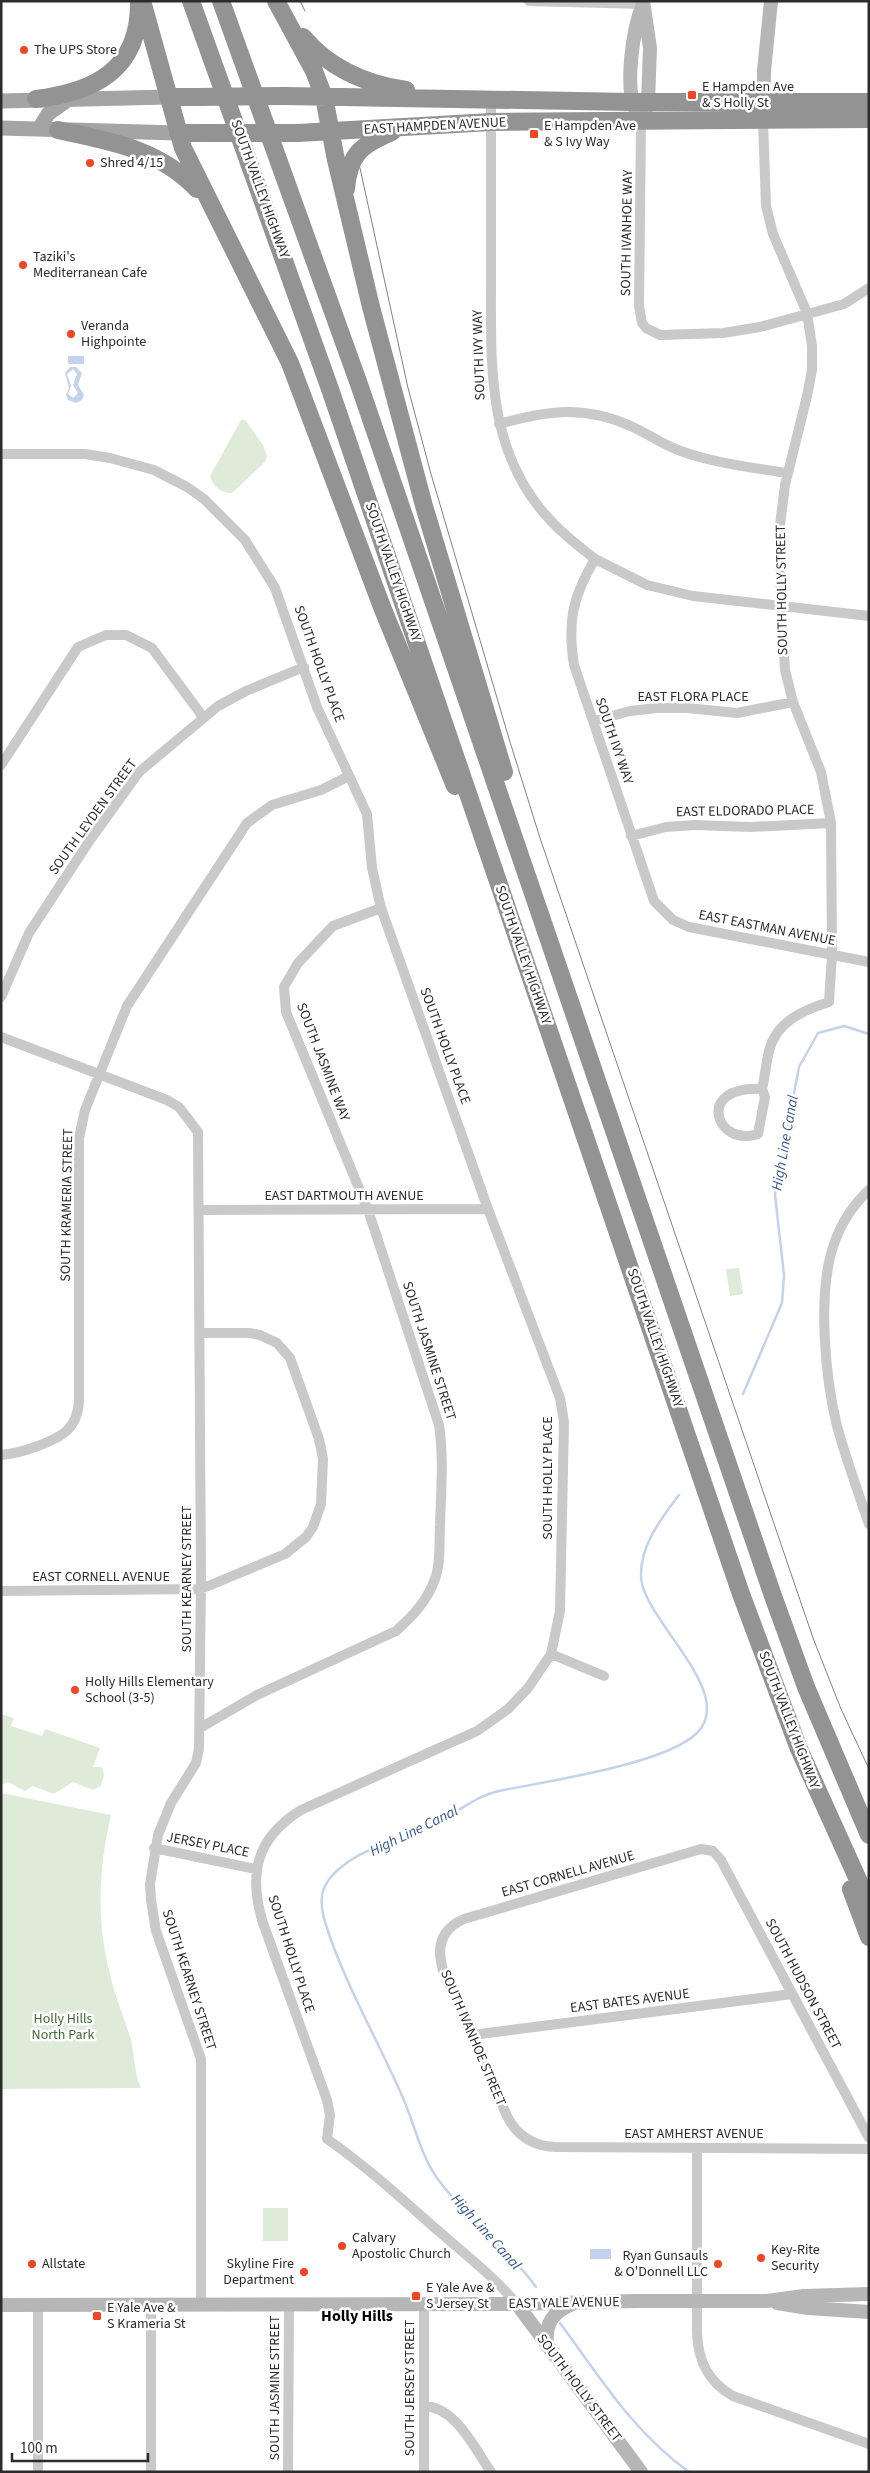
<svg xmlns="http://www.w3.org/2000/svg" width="870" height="2473" font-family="'Source Sans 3',sans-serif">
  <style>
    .green { fill: #deebd9 }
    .water { fill: #c3d2ed; fill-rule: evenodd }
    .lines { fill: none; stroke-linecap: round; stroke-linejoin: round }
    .stream { stroke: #c3d2ed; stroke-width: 2.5 }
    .street { stroke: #c9c9c9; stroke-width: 10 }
    .secondary { stroke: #b6b6b6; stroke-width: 14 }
    .primary { stroke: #a4a4a4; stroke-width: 15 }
    .highway { stroke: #939393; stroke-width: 18 }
    .tram { stroke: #818181; stroke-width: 1 }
    .highway-bridge { stroke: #939393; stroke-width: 18 }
    .poi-dot { fill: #f14621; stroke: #fff; stroke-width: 2 }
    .labels { text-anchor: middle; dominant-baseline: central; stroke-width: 5; stroke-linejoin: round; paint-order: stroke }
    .poi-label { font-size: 14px; fill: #2c2c2c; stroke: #fff; text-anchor: start }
    .street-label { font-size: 14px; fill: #2c2c2c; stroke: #fff }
    .park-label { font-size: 14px; fill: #436b37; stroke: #fff }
    .water-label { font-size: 15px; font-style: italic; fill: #365893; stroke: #fff }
    .quarter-label { font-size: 16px; font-weight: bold; fill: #000; stroke: #fff }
  </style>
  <rect width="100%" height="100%" fill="#fff"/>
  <path class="green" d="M241,420H245L263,445L267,456L265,462L232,493C221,493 213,487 210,476Z
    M739,1268L743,1294L730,1296L726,1269Z
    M1,1714L14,1718L11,1726L42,1736L45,1729L100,1748L93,1767H102L104,1775L101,1786L93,1790L73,1782L54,1794L33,1786L25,1791L8,1782L1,1785Z
    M1,1793L111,1815C99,1867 96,1918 109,1970C114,1994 124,2017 131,2040C135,2056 134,2074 141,2088L1,2089Z
    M263,2208H288V2241H263Z"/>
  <path class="water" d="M68,356H84V364H68Z
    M70,367H76L82,373L78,385L84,395L82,400L76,403L68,400L66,395L69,388L65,373ZM73,369L77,374L73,385L78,393L73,398L68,394L71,386L67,374Z
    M590,2249H611V2259H590Z"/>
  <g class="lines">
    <path class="stream" d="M743,1394L782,1303L784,1275L775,1195L799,1067L818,1033L844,1026L869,1034
      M536,2287C520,2264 497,2245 477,2225C464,2212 451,2196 440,2182C421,2158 415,2125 403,2098C378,2040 345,1985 326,1925C322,1913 319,1898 325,1886C343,1851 410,1836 443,1819C462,1809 479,1795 499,1791C547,1781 662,1765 696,1734C739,1694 643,1620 641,1577C640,1545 661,1519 679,1495
      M560,2323C600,2377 633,2432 689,2472"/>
    <path class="street" d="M529,1L643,4
      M491,101C491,160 491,219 491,279C491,365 486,454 552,522C565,536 580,547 595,559C573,596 567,621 574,665L654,901L673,920L689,927L869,962
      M641,122L639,306L642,323L646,328L660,335L723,333L760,327L844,304L869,288
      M499,424C549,410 585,405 633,427C648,434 662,444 678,450C712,463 750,467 786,473
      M1,454H85L110,458L154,470L187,487L204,499L245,540L275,588L317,707L367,814L372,868L381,908L488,1209L560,1398L564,1422L560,1611L551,1654L528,1688L508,1709L477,1731L301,1810C256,1838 248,1874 263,1923L327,2100L330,2115L327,2139C366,2166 401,2198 436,2229C464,2253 493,2276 517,2304
      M595,559L647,585L693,596L869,616
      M594,721L630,711L657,708H687L737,713L793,702
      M1,765L78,647L106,635H126L152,648L203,717
      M631,836L666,827L695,825L750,827L831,823
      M1,997L29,933L90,840L139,772L218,706L246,691L304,667
      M1,1037L167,1100L179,1107L198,1132L201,1578L199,1749L196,1763L171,1803L158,1835L150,1884L151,1900L156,1931L201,2059V2304
      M762,1089L765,1097L758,1134C716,1148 694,1085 762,1089C765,1077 766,1063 769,1051C776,1022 803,1010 829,1002L832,955L831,823L821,772L793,702L785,670L781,606L779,533L785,485L807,396L812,370V346L807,313L773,234L766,206L763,121
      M869,1190C853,1205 841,1223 834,1244C817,1292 825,1377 837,1426C846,1459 858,1492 869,1524
      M200,1210L488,1209
      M1,1455C13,1454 24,1451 35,1447C61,1438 78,1429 79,1400V1138L85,1110L127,1006L247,823L272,805L321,790L349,776
      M1,1591L201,1589L285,1554L306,1537L313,1527L321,1504L323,1459L319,1439L290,1358L277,1343L260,1335L249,1333H200
      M551,1654L604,1676
      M200,1728L257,1695L396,1631C413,1616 427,1601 435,1579C441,1563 439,1542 440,1525C441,1492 444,1458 439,1425L368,1210L286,1012L284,987L298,963L333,926L381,908
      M154,1848L256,1869
      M472,2035L792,1994
      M869,2138L721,1860L713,1851L701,1849L464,1919C441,1929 436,1947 443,1970L507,2116C517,2136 533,2146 555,2147L869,2149
      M697,2148V2333C698,2361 708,2382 733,2396L869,2444
      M151,2304V2472
      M424,2304V2472
      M38,2305V2472
      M424,2406C456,2407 474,2448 491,2472
      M288,2472L289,2304"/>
    <path class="secondary" d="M643,1L650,48L648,102L645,112
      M636,111C624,88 633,28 643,4
      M763,121L764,71L771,1
      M777,2303L808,2308L869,2312
      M517,2304L641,2472
      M1,2305L517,2304L636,2301H767L804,2296L869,2294
      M547,2346C545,2323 552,2313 572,2304"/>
    <path class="primary" d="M1,101L168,97
      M1,128L178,133
      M39,129L48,114L69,99"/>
    <path class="highway" d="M142,1L183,148L290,363L382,607L455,786
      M191,1L330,389L741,1594L799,1749L869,1904
      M221,1L360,387L773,1596L806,1687L869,1835
      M276,1L314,71L324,97L336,160L371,307L424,506L504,772
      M303,37C330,69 365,84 406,90
      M285,96L631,102H869
      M168,97H198
      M36,99C94,92 139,70 139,4
      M58,130C110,141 159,149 197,189
      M178,133H209
      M298,133L491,122L869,119
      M346,189C349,154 361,145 392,132
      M851,1889L869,1937"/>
    <path class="tram" d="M300,1L305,11
      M360,168L408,388L431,474L510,742L540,838L813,1638L841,1709L869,1769"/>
    <path class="highway-bridge" d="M198,97L285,96
      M209,133H298"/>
  </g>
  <g class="poi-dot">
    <circle cx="24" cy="50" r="5"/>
    <rect x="687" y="90" width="10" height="10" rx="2.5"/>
    <rect x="529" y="129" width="10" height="10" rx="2.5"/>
    <circle cx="90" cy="163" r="5"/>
    <circle cx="23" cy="265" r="5"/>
    <circle cx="71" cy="334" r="5"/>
    <circle cx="75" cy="1690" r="5"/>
    <circle cx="342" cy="2246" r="5"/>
    <circle cx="761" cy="2258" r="5"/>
    <circle cx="32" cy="2264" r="5"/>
    <circle cx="718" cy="2264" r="5"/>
    <circle cx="304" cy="2272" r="5"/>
    <rect x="411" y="2291" width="10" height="10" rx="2.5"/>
    <rect x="92" y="2311" width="10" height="10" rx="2.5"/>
  </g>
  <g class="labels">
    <g class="poi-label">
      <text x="34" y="50">The UPS Store</text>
      <text x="702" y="87">E Hampden Ave<tspan x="702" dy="16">&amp; S Holly St</tspan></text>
      <text x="544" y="126">E Hampden Ave<tspan x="544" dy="16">&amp; S Ivy Way</tspan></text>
      <text x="100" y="163">Shred 4/15</text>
      <text x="33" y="257">Taziki's<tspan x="33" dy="16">Mediterranean Cafe</tspan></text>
      <text x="81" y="326">Veranda<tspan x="81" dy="16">Highpointe</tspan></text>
      <text x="85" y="1682">Holly Hills Elementary<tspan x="85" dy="16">School (3-5)</tspan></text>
      <text x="352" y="2238">Calvary<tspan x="352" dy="16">Apostolic Church</tspan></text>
      <text x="771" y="2250">Key-Rite<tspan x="771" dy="16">Security</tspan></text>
      <text x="708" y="2256" text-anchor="end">Ryan Gunsauls<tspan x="708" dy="16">&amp; O'Donnell LLC</tspan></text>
      <text x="42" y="2264">Allstate</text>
      <text x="294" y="2264" text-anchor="end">Skyline Fire<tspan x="294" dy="16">Department</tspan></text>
      <text x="426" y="2288">E Yale Ave &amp;<tspan x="426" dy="16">S Jersey St</tspan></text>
      <text x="107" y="2308">E Yale Ave &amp;<tspan x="107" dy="16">S Krameria St</tspan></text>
    </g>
    <g class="street-label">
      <text transform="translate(435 126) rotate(-3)">EAST HAMPDEN AVENUE</text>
      <text transform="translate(260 189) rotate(70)">SOUTH VALLEY HIGHWAY</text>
      <text transform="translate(627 233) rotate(-89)">SOUTH IVANHOE WAY</text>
      <text transform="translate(479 355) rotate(-92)">SOUTH IVY WAY</text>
      <text transform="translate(393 572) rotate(71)">SOUTH VALLEY HIGHWAY</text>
      <text transform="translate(782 590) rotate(-91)">SOUTH HOLLY STREET</text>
      <text transform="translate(319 664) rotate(70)">SOUTH HOLLY PLACE</text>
      <text x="693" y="697">EAST FLORA PLACE</text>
      <text transform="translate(614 741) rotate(71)">SOUTH IVY WAY</text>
      <text transform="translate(745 811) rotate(-1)">EAST ELDORADO PLACE</text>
      <text transform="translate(93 817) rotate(-54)">SOUTH LEYDEN STREET</text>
      <text transform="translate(767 928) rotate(11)">EAST EASTMAN AVENUE</text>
      <text transform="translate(523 955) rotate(71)">SOUTH VALLEY HIGHWAY</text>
      <text transform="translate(445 1046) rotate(70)">SOUTH HOLLY PLACE</text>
      <text transform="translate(323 1062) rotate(69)">SOUTH JASMINE WAY</text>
      <text x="344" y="1196">EAST DARTMOUTH AVENUE</text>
      <text transform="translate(67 1205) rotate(-89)">SOUTH KRAMERIA STREET</text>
      <text transform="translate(655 1338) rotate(71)">SOUTH VALLEY HIGHWAY</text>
      <text transform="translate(429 1351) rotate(72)">SOUTH JASMINE STREET</text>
      <text transform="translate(548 1478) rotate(-90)">SOUTH HOLLY PLACE</text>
      <text x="101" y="1577">EAST CORNELL AVENUE</text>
      <text transform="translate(187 1579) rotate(-90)">SOUTH KEARNEY STREET</text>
      <text transform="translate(789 1720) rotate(69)">SOUTH VALLEY HIGHWAY</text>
      <text transform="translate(208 1845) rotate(11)">JERSEY PLACE</text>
      <text transform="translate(568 1874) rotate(-16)">EAST CORNELL AVENUE</text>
      <text transform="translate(291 1954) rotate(72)">SOUTH HOLLY PLACE</text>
      <text transform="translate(189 1980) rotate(72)">SOUTH KEARNEY STREET</text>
      <text transform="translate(803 1984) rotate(62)">SOUTH HUDSON STREET</text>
      <text transform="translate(630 2001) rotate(-7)">EAST BATES AVENUE</text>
      <text transform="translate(473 2038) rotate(67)">SOUTH IVANHOE STREET</text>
      <text x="694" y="2134">EAST AMHERST AVENUE</text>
      <text transform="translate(564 2303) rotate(-1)">EAST YALE AVENUE</text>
      <text transform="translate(275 2388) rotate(-90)">SOUTH JASMINE STREET</text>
      <text transform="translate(410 2388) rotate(-90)">SOUTH JERSEY STREET</text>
      <text transform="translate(579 2388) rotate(53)">SOUTH HOLLY STREET</text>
    </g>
    <g class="park-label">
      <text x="63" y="2019">Holly Hills<tspan x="63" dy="16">North Park</tspan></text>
    </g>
    <g class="water-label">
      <text transform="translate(785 1143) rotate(-80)">High Line Canal</text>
      <text transform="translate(414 1831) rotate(-26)">High Line Canal</text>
      <text transform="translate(486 2232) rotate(48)">High Line Canal</text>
    </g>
    <g class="quarter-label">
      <text x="357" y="2316">Holly Hills</text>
    </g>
  </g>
  <rect width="870" height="2473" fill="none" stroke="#2c2c2c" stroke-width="5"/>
  <path d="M12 2453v8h136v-8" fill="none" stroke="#2c2c2c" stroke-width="2.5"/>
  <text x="20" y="2453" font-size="15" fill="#2c2c2c" stroke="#ffffff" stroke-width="4" paint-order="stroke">100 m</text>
</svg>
